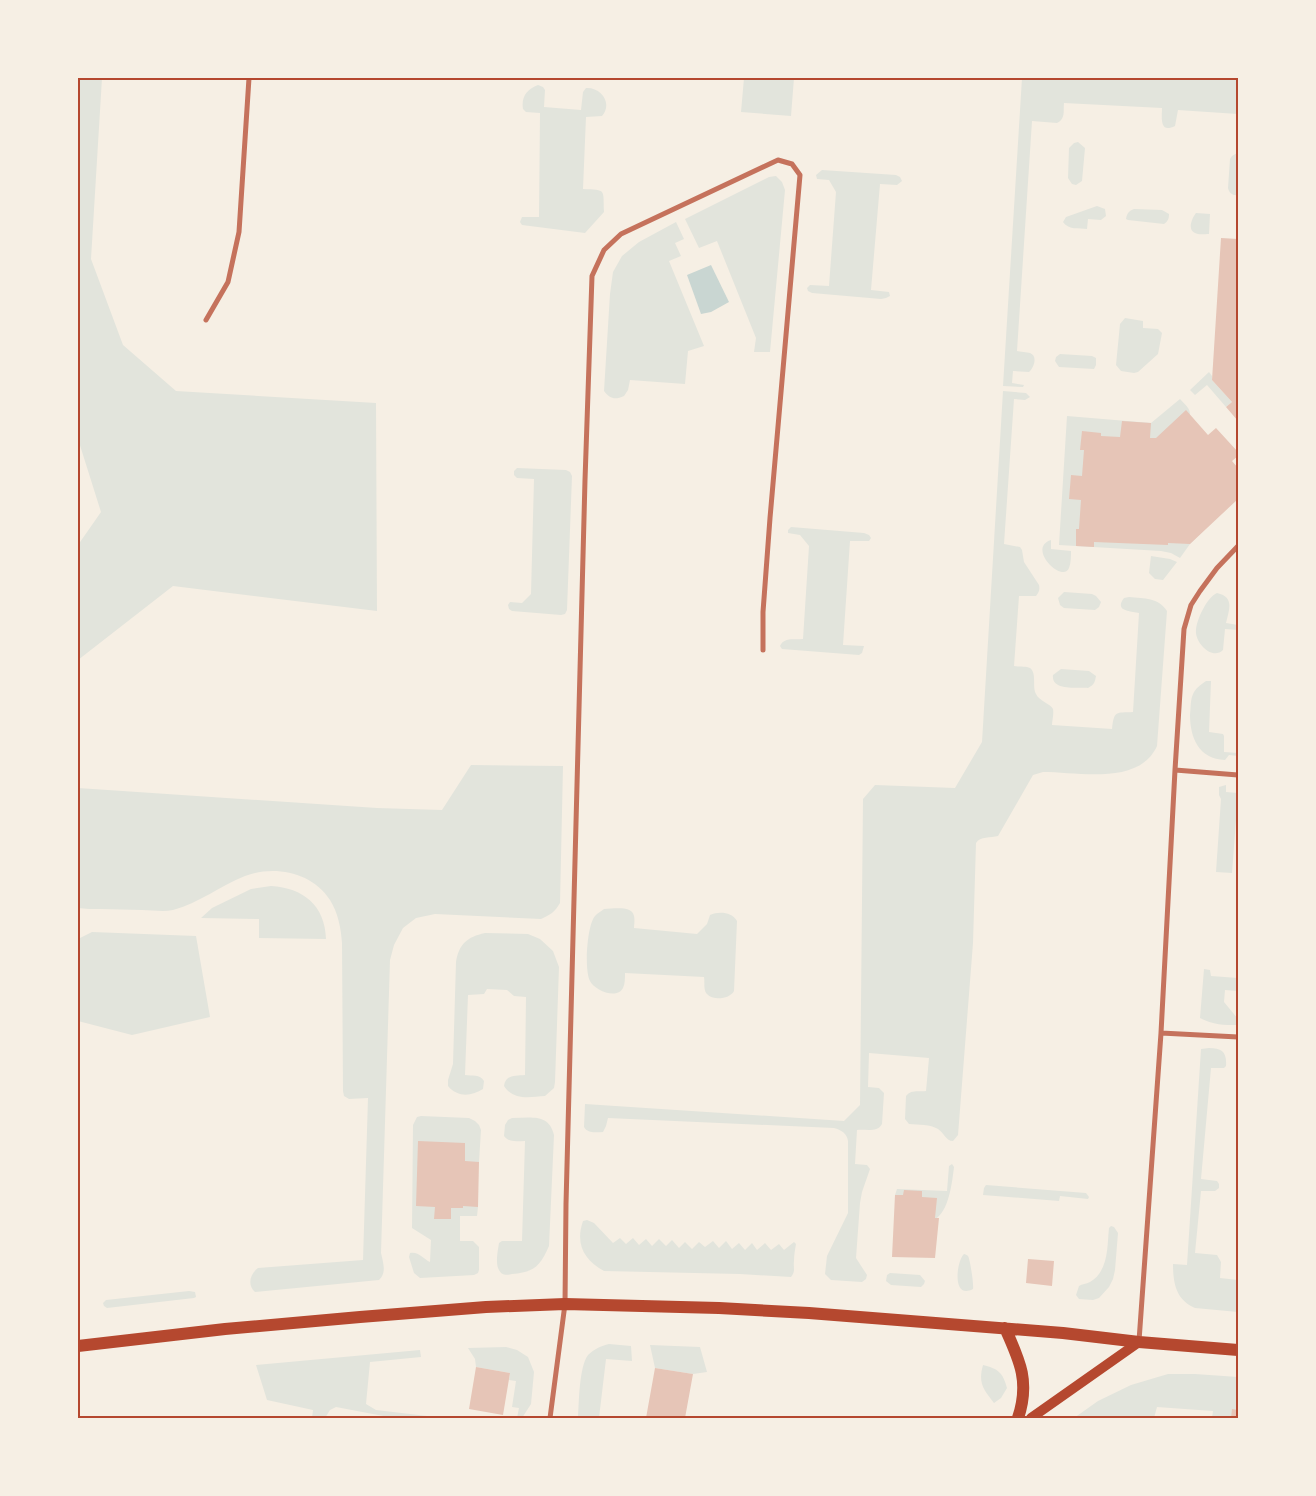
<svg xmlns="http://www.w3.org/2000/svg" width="1316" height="1496" font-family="'PT Sans Narrow',sans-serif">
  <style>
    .green { fill: #e2e4dc }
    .water { fill: #c9d6d2 }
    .building { fill: #e6c5b7 }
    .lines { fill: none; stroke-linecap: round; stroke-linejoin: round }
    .minor { stroke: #c5725c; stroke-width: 5 }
    .secondary { stroke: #b5482f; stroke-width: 10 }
    .primary { stroke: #b5482f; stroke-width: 12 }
    .neatline { fill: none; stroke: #b5482f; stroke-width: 2 }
  </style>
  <rect width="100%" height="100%" fill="#f6efe4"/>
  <path class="green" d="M78,78H102L91,259L123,345L176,391L376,403L377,611L173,586L78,660V545L101,512L78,439Z
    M744,78H794L791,116L741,112Z
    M1022,78H1238V114L1178,110L1175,126C1159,134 1162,117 1162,108L1064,103C1063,110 1066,119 1057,123L1032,121L1017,351C1020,352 1027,352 1030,353C1038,356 1034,368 1029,372L1013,371L1012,383L1024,385L1023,387L1003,386Z
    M538,85L543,87L545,90L544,107L581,110L583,92L586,88C601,87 613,103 602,116L586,117L583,189C607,190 603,189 604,212L585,233L522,225L520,222L522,217H539L540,113L526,112L523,109C521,97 527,89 538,85Z
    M1078,142L1085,148L1082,181L1076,185L1072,184L1068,178L1069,148L1074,143Z
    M1237,153H1238V195C1233,196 1229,193 1228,188L1230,159L1232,156Z
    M822,170L896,175L900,177L902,181L897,185L880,184L871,290L889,292L890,296L886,298L881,299L812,293L808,291L807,288L810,285L829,286L836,192L829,180L817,179L816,175Z
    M776,176L782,182L785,190L770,352H754L756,338L717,241L699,248L685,219L769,177Z
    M1097,206L1105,209L1106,216L1101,220L1088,219L1087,229C1079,228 1068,230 1063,222L1066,217Z
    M1134,209L1162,210L1169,214C1169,219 1168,221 1164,224L1128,220L1126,219C1127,213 1129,211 1134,209Z
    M1196,213L1210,214L1209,234C1205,234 1198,235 1195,233C1187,230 1192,218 1196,213Z
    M676,222L684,239L675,243L681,256L669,261L704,346L688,351L685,384L630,380L628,390L624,396C615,400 610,399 604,391L610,294L613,272L622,256L639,242Z
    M1125,318L1143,321V328L1158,329L1162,333L1158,354L1138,372L1134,373L1121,371L1116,365L1120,324Z
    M1060,354L1092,356L1096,358V365L1094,369L1059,367L1055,361L1056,357Z
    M1209,372L1212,376V380L1232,402L1226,407L1207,385L1195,395L1190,390Z
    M1003,391L1026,393L1030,397L1025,400L1014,399L1004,544L1020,547L1022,550L1024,562L1039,585C1040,590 1039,592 1036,596H1019L1014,666C1019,667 1026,666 1030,668C1037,673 1032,687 1036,694C1039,701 1051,704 1053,709C1054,714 1052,721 1052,725L1112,729C1114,710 1116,713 1133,712L1139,613C1130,611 1114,611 1124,598L1129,597C1145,599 1158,597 1167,611L1157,746C1139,786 1078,772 1043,772L1033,775L998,836C991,838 980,836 976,843L973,943L958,1135L953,1141C946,1141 944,1133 938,1129C930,1124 919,1125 909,1124L905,1119L906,1096C911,1089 919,1092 926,1091L929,1058L869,1053L868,1087L879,1088L884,1093L882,1124C877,1133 866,1129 857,1130L855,1164L867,1165L870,1169L862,1192L860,1203L856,1258L867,1275L866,1279L862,1282L831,1280L825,1274L827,1256L848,1213V1141C847,1133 841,1130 834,1128L608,1118L606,1126L603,1132C596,1132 588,1134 584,1127L585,1104L844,1121L860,1105L863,799L875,785L955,788L982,742Z
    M1180,399C1188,408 1193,410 1188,422L1238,474V496L1190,544L1180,558L1171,553L1161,551L1059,545L1067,416L1151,423Z
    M517,468L566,470L570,472L572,476L567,610L565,614L561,615L512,611L509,609L508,605L510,602L522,603L531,594L534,479L517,478L514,475V471Z
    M791,527L864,533L869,535L871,538L869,541H850L843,645L864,646L862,653L859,655L782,649L780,646C784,637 794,640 803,639L809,546L800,535L788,533V530Z
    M1051,540V549L1071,551C1071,556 1071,563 1069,568C1063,584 1026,548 1051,540Z
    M1151,556L1170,559L1177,562L1163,580L1155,579L1149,573Z
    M1064,592L1092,594L1096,596L1101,602L1099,607L1095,610L1064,608L1060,605L1058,598Z
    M1217,593C1235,597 1229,610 1226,623L1238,625V630L1225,629L1223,650C1213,660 1197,645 1196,633C1195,622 1207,597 1217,593Z
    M1061,669L1089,671L1096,676C1095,682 1094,685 1088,688C1078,687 1051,691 1053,675Z
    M1206,681H1211L1209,732L1223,734L1224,736V752L1238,753V756L1229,755L1225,760C1199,759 1190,738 1190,715C1191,707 1190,699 1194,692C1197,687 1202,684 1206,681Z
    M471,765L563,766L560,903C555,912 550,915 541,919L435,914L416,918L403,928L394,945L390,960L381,1253C383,1262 387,1273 379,1280L255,1292C247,1285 250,1274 258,1268L363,1260L368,1098L349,1099L344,1096L343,1091L342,943C341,928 338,913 330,900C312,872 274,865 245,876C220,886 199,903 173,910C163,912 152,910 142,910C128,910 114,909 100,909C93,909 85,909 78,908V788L377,808L442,810Z
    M1226,785V792L1238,793L1232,873L1216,872L1221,799L1219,795V787Z
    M271,886C303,888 325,905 326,939L259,938V919L201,918L212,908L251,889Z
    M604,909C613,909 632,905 634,916C635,920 634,925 634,928L697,934L707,924L710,915C719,911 732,912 737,921L734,991C730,999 713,1001 707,994C703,990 705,982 704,977L625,973C625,978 625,984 623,988C617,1000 594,990 590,981C584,970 587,925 595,916C597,913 602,911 604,909Z
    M92,932L196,936L210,1017L132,1035L78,1021V939Z
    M485,933L528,934L540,939L553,951L559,967L555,1082L554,1088L545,1096C530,1097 514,1101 504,1086C506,1074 516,1076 525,1075L526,997L514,996L507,990L487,989L484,994L468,995L465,1075C472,1076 480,1074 484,1081L483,1089C472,1096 458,1098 448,1086V1080L453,1064L456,962C459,944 467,937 485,933Z
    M1204,969L1210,970L1211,976L1238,978V991L1225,990L1224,1002L1238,1019V1025C1224,1025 1213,1025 1200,1018Z
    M1209,1048C1222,1048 1227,1052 1226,1066L1224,1068H1211L1201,1179L1217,1181L1219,1184V1188L1215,1191H1201L1195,1253L1217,1255L1221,1262L1220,1278L1238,1280V1312L1195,1308C1176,1300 1173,1283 1173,1264L1187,1265L1201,1049Z
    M421,1116L469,1118L475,1121L479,1125L481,1130L479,1162L425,1171L478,1207L477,1216H460V1241H473L479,1247V1270L478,1273L474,1275L420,1278L414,1273L409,1257L410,1253C418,1251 424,1259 430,1262L431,1240L412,1228L413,1125L417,1117Z
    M512,1118C530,1118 549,1113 554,1135L549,1246C540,1266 535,1272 512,1274C507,1275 502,1276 499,1270C495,1264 498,1250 499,1243L502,1241H522L525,1141C517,1141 509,1143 504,1136L505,1125L508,1120Z
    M952,1164L954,1167C952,1183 949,1212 934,1220L914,1203L895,1195L897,1189L947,1191L949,1166Z
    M986,1185L1086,1193L1089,1197L1088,1199L1060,1196L1059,1201L983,1195L984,1188Z
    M587,1220L594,1223L613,1243L620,1238L626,1244L633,1238L639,1245L646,1239L652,1246L659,1239L666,1246L672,1240L679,1248L685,1242L692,1249L699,1242L705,1247L713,1241L719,1248L726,1241L732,1249L739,1243L745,1250L752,1243L757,1250L765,1243L771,1250L779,1244L784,1250L794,1242L796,1244C795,1250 794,1255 794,1261C793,1268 796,1271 791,1277L740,1274L604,1271C584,1260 575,1244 583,1221Z
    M1111,1226L1114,1227L1118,1233L1115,1270L1113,1279L1109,1287L1099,1298L1093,1300L1079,1299L1076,1295L1079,1286C1082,1284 1086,1284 1090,1282C1109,1271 1107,1246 1109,1228Z
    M964,1254C965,1254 967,1255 968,1256C970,1259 974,1285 973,1289C952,1300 956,1262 964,1254Z
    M890,1273L920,1275L925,1281L924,1284L921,1287L891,1285L886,1281L887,1275Z
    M189,1291L195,1292L196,1297L194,1298L107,1308L104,1306L103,1303L106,1300Z
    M609,1344L631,1346L632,1361L606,1359L599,1418H578C579,1403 579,1367 588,1355C594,1349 601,1346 609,1344Z
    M650,1345L700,1347L707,1372L693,1374L655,1368Z
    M506,1347L517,1350L528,1357L534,1372L531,1404L522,1418H517L519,1408L512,1407L516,1381L509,1380L510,1373L476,1367L475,1359L468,1348Z
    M420,1350L421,1357L370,1362L366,1404L376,1410L427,1416L426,1418H394L336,1407L330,1410L325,1418H312L313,1410L267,1400L256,1365Z
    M983,1365C999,1369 1003,1373 1007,1388L1001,1398L994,1403C983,1389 978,1383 983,1365Z
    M1168,1374H1195L1238,1377V1418H1212L1213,1411L1157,1407L1154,1418H1074L1098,1401L1131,1385Z"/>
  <path class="water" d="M711,265L729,302L711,312L701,314L687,275Z"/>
  <path class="building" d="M1221,238L1238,239V421L1226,407L1232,402L1212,380Z
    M1186,410L1208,435L1216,428L1238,452V456L1232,461L1238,468V499L1190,544L1168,543V545L1094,542V547L1076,546V529H1079L1081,500L1069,499L1071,475L1082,476L1084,450H1080L1082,431L1101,433V436L1120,437L1122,421L1151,423L1150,438H1156Z
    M418,1141L465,1143V1161L479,1162L478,1207L463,1206V1208H451V1219H434L435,1207L416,1206Z
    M904,1190L922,1191V1197L937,1198L935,1218H939L935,1258L892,1257L895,1195H903Z
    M1028,1259L1054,1261L1052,1286L1026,1283Z
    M476,1367L510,1373L503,1415L469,1409Z
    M655,1368L693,1374L685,1418H646Z
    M1232,1409L1238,1410V1418H1231Z"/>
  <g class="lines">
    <path class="minor" d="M206,320L228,282L239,232L249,78
      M1175,770L1238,775
      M1161,1033L1238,1037
      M1139,1341L1161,1033L1175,770L1184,629L1191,605L1200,591L1217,568L1238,546
      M550,1418L565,1304L566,1204L585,480L592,276L604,250L621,234L778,160L792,164L800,175L770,518L763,612V650"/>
    <path class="secondary" d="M1031,1418L1139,1342"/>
    <path class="primary" d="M1005,1328C1020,1361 1030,1382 1018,1418
      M78,1346L225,1329L360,1317L486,1307L565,1304L719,1308L809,1313L1063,1333L1139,1342L1238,1350"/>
  </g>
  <rect width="1316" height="1496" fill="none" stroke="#f6efe4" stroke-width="158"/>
  <rect x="79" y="79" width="1158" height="1338" class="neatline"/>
</svg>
